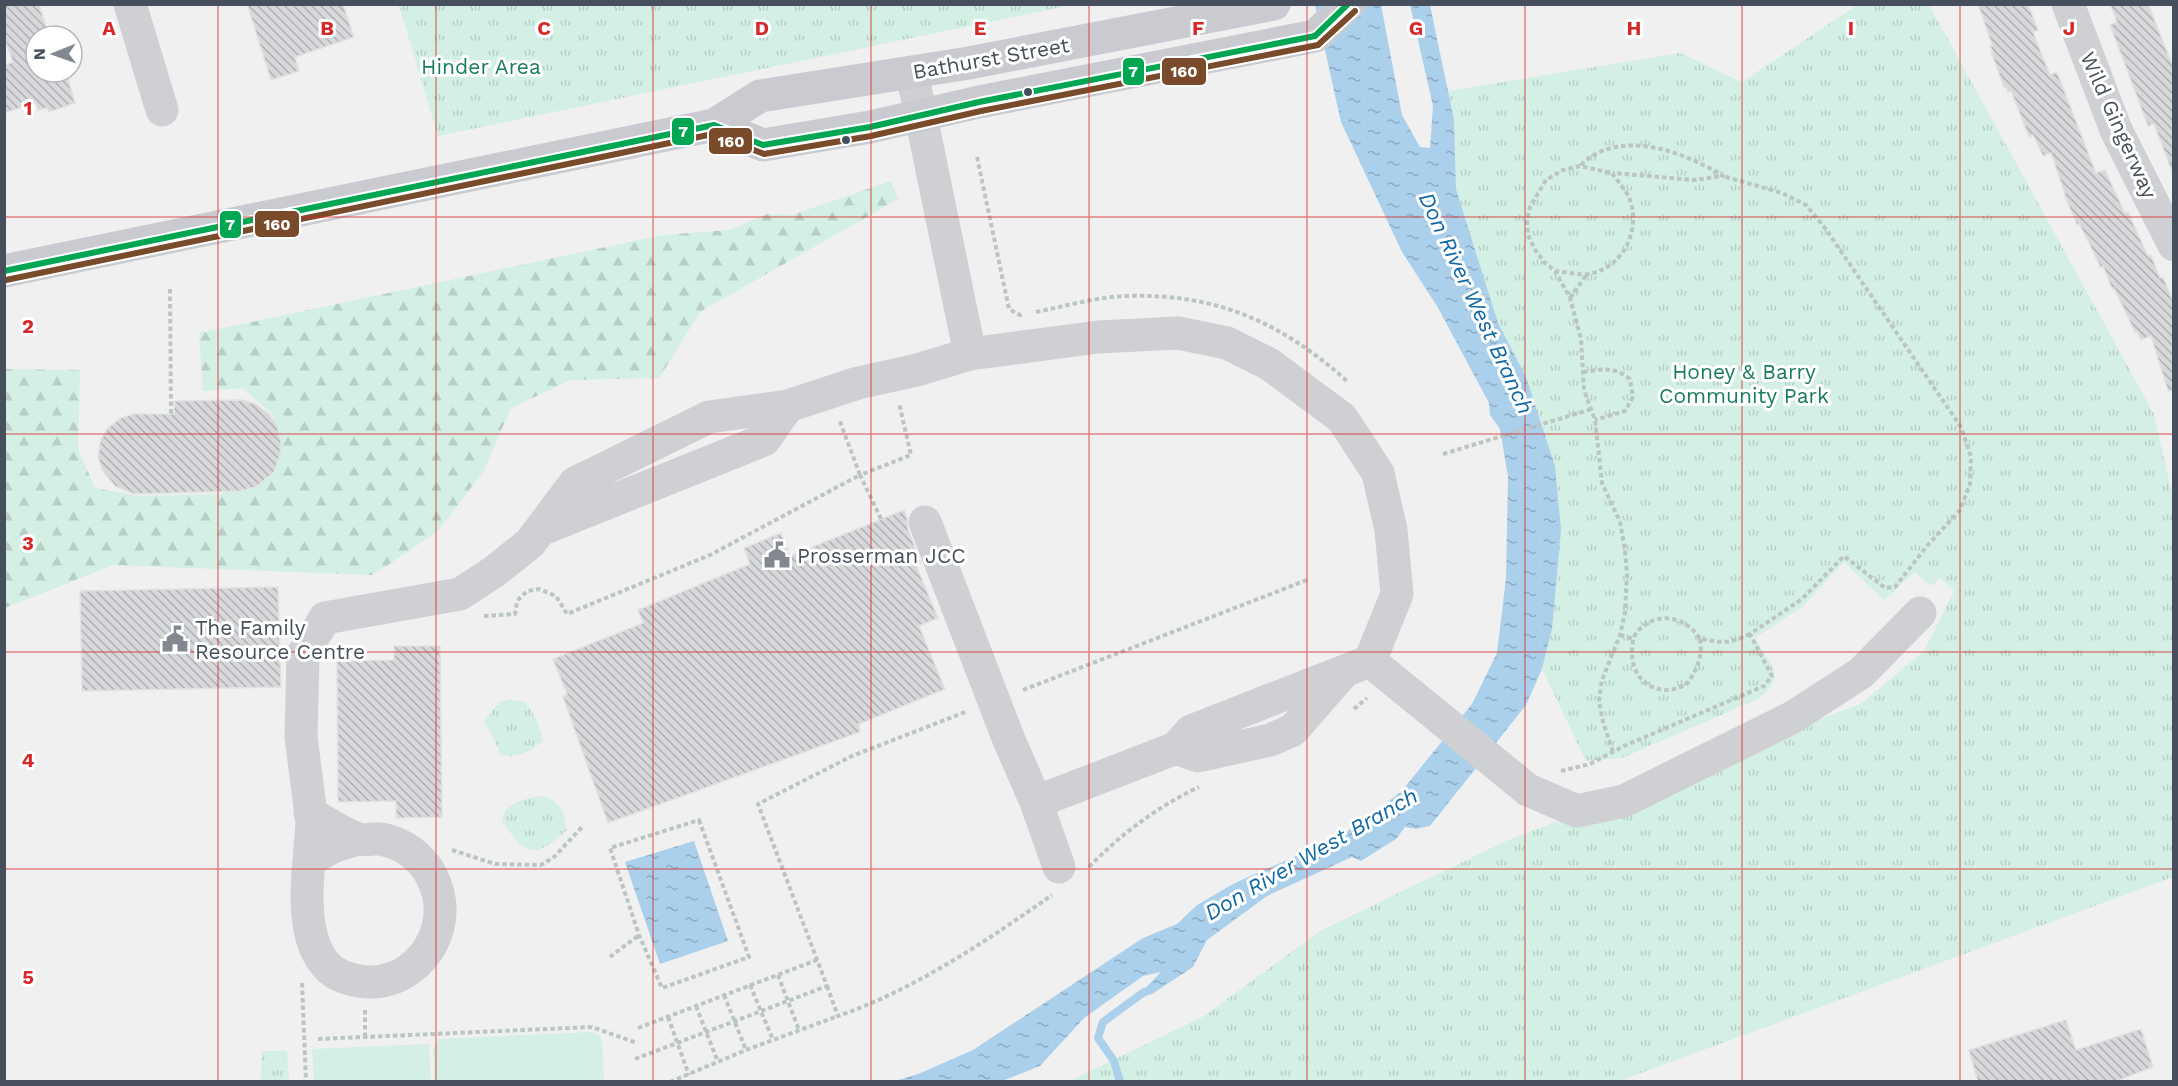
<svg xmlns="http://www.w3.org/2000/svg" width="2178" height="1086" font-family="'Work Sans',sans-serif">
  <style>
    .green { fill: #d4efe4 }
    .forest { fill: url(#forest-firs) }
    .park { fill: url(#park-tufts) }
    .water { fill: url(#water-ripples) }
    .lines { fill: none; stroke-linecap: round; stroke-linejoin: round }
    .stream { stroke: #abd0eb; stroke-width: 8 }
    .building { fill: url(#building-back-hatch); stroke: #e1e2e3; stroke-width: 1.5 }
    .path { stroke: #bac5c4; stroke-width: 4; stroke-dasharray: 4.5 3; stroke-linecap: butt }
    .minor { stroke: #ced0d3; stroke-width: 33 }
    .major { stroke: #c9cbd0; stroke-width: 33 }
    .minor-bridge { stroke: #ced0d3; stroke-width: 33 }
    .bus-1-casing { stroke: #fff; stroke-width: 10 }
    .bus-2-casing { stroke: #fff; stroke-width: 10 }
    .bus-1 { stroke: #00a651; stroke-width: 6 }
    .bus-2 { stroke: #7a4b2a; stroke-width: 6 }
    .grid { fill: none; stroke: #d62828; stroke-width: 1.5; stroke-opacity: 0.55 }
    .bus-dot { fill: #474e5c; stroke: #fff; stroke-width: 2 }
    .labels { text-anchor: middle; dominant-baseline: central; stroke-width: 6; stroke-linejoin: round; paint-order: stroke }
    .street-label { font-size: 21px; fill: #474e5c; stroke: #fff }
    .park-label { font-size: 21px; fill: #1a7c5e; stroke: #fff }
    .poi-label { font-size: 21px; fill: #474e5c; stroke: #fff; text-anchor: start }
    .water-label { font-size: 22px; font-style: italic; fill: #1068a6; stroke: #fff }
    .grid-label { font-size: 20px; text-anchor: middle; font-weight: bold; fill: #d62828; stroke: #fff; stroke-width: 6; stroke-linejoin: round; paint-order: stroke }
    .line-badge { stroke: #fff; stroke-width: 2 }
    .badge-label { font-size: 16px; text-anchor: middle; font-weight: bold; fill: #fff }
  </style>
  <defs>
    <pattern id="forest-firs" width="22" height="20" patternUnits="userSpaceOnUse" patternTransform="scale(1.5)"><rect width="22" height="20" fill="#d4efe4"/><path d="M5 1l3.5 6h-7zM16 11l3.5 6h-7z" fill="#b7cfc6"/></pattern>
    <pattern id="park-tufts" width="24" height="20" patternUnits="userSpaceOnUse" patternTransform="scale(1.5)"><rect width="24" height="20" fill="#d4efe4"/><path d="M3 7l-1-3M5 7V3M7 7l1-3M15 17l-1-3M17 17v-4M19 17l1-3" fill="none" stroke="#b7cfc6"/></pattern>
    <pattern id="water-ripples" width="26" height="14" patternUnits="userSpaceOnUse" patternTransform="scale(1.5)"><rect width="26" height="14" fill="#abd0eb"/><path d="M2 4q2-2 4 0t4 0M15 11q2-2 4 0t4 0" fill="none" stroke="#8dabc2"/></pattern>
    <pattern id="building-back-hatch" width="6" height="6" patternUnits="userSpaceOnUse" patternTransform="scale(1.5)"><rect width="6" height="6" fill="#d7d8da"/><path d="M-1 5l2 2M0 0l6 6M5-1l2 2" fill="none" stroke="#b0b1b4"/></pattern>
  </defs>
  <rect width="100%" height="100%" fill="#f0f0f0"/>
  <path class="green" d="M592,1032L599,1035L602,1041L604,1081H434L433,1048L439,1039Z
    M429,1044L431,1081H314L312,1049Z"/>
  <path class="forest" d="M891,181L898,199L700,312L659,378L571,380L511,408L483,472L437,532L373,575L113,565L5,608V369L80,370L78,449L95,488L137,496L221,494L262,479L279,457L273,415L243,388L203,391L199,333L663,235L730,230L767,214L792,215Z"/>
  <path class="park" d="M399,5V4L1071,5L438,136Z
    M1857,5H1929L2154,414L2174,504L2173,877L1619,1081L1068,1082L1204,1016L1320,931L1506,841L1862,703L1924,651L1954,591L1941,578L1931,586L1915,572L1884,600L1844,562L1802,607L1755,638C1770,665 1788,677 1758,699L1622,758L1586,761L1542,669L1552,629L1526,377L1498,323L1456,189L1454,120L1448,91L1680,53L1742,82Z
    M509,700L526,702L537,720L543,741C529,752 518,758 500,755L494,738L484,722L499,702Z
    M545,796C562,805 564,810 567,830C534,860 526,856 502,821C503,817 503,813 505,811C514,800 532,797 545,796Z
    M262,1051H287L289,1081H170L261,1080Z"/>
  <path class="water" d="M1315,5H1381L1402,115L1420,147L1430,148L1433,106L1410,5H1430L1454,120L1456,189L1498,323L1526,377L1555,466L1561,530L1552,629L1542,669L1526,705L1430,826L1416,829L1405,827L1396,839L1361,861L1352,857L1267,896L1207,940L1193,967L1152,994L1135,999L1161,972L1143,976L1084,1018L1040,1066L1002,1081L892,1082L918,1074L973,1050L1143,938L1177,924L1197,905L1235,883L1341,836L1401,792L1472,704L1497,653L1506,578L1508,477L1500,429L1490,415L1489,403L1437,306L1402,252L1341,122Z
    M694,841L728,941L660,964L625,862Z"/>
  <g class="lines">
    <path class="stream" d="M1120,1082L1114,1061L1098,1038L1103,1022L1144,992"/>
  </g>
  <path class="building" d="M4,4H39L49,36H36V72H66L75,103L49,112L47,108L38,110L36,103L4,113V65L13,62L4,37Z
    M247,4H343L354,37L295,57L299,71L271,80Z
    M1978,4H2028L2038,30L2033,32L2050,75L2057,72L2096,173L2105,170L2125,213L2128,212L2148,256L2151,255L2160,278L2163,277L2174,304V390L2168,391L2151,336L2141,340L2137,331L2135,332L2114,288L2112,289L2103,266L2101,268L2084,233L2079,224L2077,225L2064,194H2065L2051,153L2043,156L2033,135L2029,137L2011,91L2008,92L2006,86L2004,87L1991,52H1993L1990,46L1992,45Z
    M2110,4H2148L2174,69V168L2171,169L2154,124L2148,126L2110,25L2117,22Z
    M242,400L255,404L269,414L277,426L281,442L280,455L274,472L256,487L240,491L134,494L115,486L102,470L98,456L101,439L108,428L121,418L133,414H174V401Z
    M904,510L907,518L908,529L921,563L916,565L938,618L919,626L945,689L859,724L860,732L608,823L563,697L567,694L553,659L643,623L638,610L750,564L744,548L781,533L790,556Z
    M278,587L281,687L82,691L80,591Z
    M394,646H440L442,817L396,818V801L338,802L337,661L394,660Z
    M2066,1020L2076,1050L2141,1029L2153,1067L2114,1082H1978L1969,1050Z"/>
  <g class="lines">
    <path class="path" d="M977,157L1009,309L1020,315L1023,314
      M1581,165C1620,127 1684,152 1723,176L1694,180L1613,173
      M1555,271C1565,272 1578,275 1588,274C1622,269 1641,232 1630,200C1627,191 1618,182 1612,173L1580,166L1563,170L1546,180L1530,207L1527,219L1528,235L1534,248L1544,262L1555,271L1570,298L1581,339L1584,390L1595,420L1602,483L1620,522L1625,550L1627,574L1625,613L1620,635L1602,680L1599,701L1603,722L1613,752
      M170,289L171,414
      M1570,298L1587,274
      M1036,312C1066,306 1096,297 1126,296C1216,293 1281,322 1347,381
      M1583,372C1604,369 1613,366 1630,379L1633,397L1625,411L1595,420
      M1443,454L1592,409
      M881,519L860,475L911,455L899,403
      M484,616L515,614L517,601L527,591L539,589L556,596L567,614L710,555L860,475L839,419
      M1620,635L1633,639
      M1700,639C1703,657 1696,672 1686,685C1680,687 1673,690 1668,690C1646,690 1633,675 1632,655C1632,648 1632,638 1637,632C1656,610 1686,616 1700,639C1725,643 1727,644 1750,634
      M1023,690L1307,580
      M1354,709L1367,698
      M1561,771L1590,764L1624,746L1764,686L1772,676L1750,634L1802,599L1844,556L1885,588L1895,587L1927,546L1960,510L1970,484L1971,457L1961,427L1825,228L1806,205L1782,193L1723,176
      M699,820L749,957L662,988L639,935L610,848Z
      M452,850L495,864L541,865L554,857L583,826
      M1089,867C1121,834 1157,807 1199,787
      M610,957L639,935
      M778,975L799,1030
      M302,983L306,1082
      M750,985L773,1040
      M827,986L838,1016C912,991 988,940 1052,895
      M724,995L746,1050
      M696,1006L718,1062
      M365,1010V1036
      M668,1017L689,1075
      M638,1028L817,960
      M318,1039L592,1027L637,1043
      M635,1059L827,986L758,804L852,756L968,711
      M670,1082L746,1050L838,1016"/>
    <path class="minor" d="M130,4L162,110
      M2068,4L2116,130L2174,245
      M912,73L970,354L1098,337L1178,333L1227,343L1269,364L1342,418L1378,473L1391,530L1397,594L1370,661L1191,731L1176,748L1036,802
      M925,522L1009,740L1036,802L1059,867
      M540,530L764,440L788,406
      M1176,748L1198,756L1270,740L1293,730L1341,675
      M1528,790L1577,811L1624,801L1793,717L1861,673L1920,613
      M310,813C322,820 346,836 359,839C366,841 374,838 381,839C396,842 411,850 421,861C429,869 435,882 438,893C450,940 409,990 359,981C347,979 335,975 327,966C303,940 306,892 309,860L335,846L358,839
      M309,860L312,823L301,737L303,654L325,618L460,594L495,571L530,543L575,483L709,417L788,406L858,383L917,370L970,354"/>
    <path class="major" d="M714,125L763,145L870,127L979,102L1315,36L1349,4
      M4,271L714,125L760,96L969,63L1274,4"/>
    <path class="minor-bridge" d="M1370,661L1528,790"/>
    <g class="bus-1-casing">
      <path id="bus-1" d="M4,271L714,125L763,145L870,127L979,102L1315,36L1348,4"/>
    </g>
    <g class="bus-2-casing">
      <path id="bus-2" d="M6,280L713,134L764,154L871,136L981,111L1318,45L1355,11"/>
    </g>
    <use href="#bus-1" class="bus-1"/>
    <use href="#bus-2" class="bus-2"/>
  </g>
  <path class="grid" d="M218,4V1082M436,4V1082M653,4V1082M871,4V1082M1089,4V1082M1307,4V1082M1525,4V1082M1742,4V1082M1960,4V1082M4,217H2174M4,434H2174M4,652H2174M4,869H2174"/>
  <defs>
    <g id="civic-bare" transform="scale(2.07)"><path d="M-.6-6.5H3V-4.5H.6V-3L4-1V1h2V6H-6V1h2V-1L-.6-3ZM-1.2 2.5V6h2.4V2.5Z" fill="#828790" stroke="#fff" stroke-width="2.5" paint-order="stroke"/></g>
  </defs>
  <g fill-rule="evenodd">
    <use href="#civic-bare" x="777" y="555"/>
    <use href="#civic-bare" x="175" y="639"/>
  </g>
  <g class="bus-dot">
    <circle cx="1028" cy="92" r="5"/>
    <circle cx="846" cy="140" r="5"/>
  </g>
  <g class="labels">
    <g class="street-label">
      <text transform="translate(991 58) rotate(-10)">Bathurst Street</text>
      <text transform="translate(2119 125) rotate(66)">Wild Gingerway</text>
    </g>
    <g class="park-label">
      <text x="481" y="66">Hinder Area</text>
      <text x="1744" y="371">Honey &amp; Barry<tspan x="1744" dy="24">Community Park</tspan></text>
    </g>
    <g class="poi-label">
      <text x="797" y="555">Prosserman JCC</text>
      <text x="195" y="627">The Family<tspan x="195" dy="24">Resource Centre</tspan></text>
    </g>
    <g class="water-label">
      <text transform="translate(1476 303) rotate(65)">Don River West Branch</text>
      <text transform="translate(1311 854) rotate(-30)">Don River West Branch</text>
    </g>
  </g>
  <g class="grid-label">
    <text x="109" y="35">A</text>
    <text x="327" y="35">B</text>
    <text x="544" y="35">C</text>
    <text x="762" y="35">D</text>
    <text x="980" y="35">E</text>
    <text x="1198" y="35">F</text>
    <text x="1416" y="35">G</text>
    <text x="1634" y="35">H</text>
    <text x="1851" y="35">I</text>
    <text x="2069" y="35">J</text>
    <text x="28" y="115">1</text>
    <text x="28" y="333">2</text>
    <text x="28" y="550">3</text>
    <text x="28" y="767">4</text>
    <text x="28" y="984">5</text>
  </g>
  <g class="line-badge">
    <rect x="1161" y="57" width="46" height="29" rx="6" fill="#7a4b2a"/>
    <rect x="1122" y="57" width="23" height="29" rx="6" fill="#00a651"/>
    <rect x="671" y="117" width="24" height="29" rx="6" fill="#00a651"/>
    <rect x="708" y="127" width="45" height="28" rx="6" fill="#7a4b2a"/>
    <rect x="254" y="210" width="46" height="28" rx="6" fill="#7a4b2a"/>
    <rect x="219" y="210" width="23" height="29" rx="6" fill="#00a651"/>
  </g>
  <g class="badge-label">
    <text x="1184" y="77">160</text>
    <text x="1133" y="77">7</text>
    <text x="683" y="137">7</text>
    <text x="731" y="147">160</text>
    <text x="277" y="230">160</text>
    <text x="230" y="230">7</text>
  </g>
  <rect width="2178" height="1086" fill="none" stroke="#474e5c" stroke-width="12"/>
  <g transform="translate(54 54) rotate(269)"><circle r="28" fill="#ffffff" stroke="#b5b8be" stroke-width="1.5"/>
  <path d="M0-4.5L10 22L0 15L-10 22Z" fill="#828790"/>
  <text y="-9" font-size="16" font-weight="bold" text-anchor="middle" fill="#474e5c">N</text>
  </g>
</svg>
